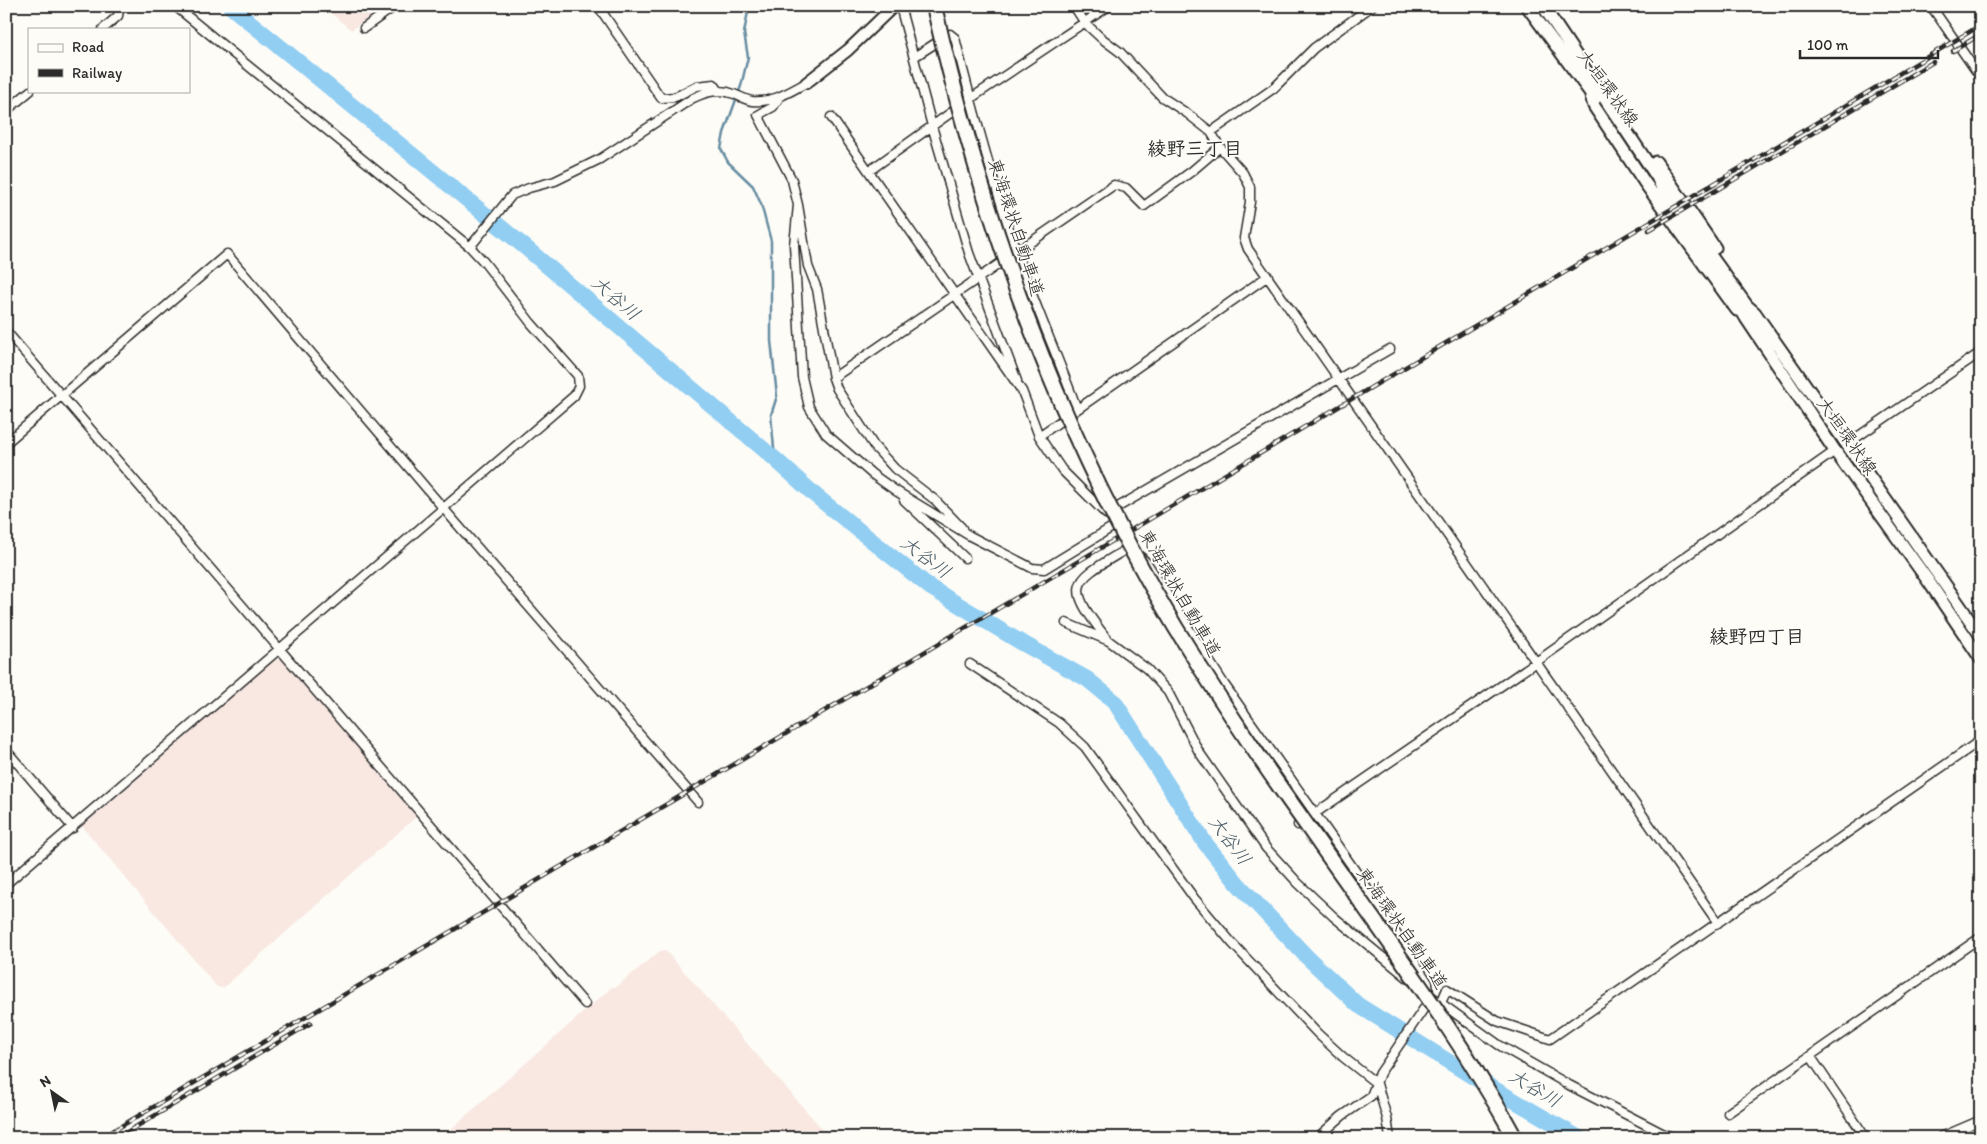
<svg xmlns="http://www.w3.org/2000/svg" width="1987" height="1144" font-family="Itim,'Klee One',sans-serif">
  <style>
    .built { fill: #f9e7e1 }
    .lines { fill: none; stroke-linecap: round; stroke-linejoin: round }
    .stream { stroke: #688da2; stroke-width: 2.5 }
    .river { stroke: #91cef2; stroke-width: 16 }
    .street-casing { stroke: #2b2b2b; stroke-width: 11 }
    .secondary-casing { stroke: #2b2b2b; stroke-width: 14 }
    .primary-casing { stroke: #2b2b2b; stroke-width: 15 }
    .street { stroke: #fdfcf7; stroke-width: 8 }
    .secondary { stroke: #fdfcf7; stroke-width: 10 }
    .primary { stroke: #fdfcf7; stroke-width: 11 }
    .rail-casing { stroke: #2b2b2b; stroke-width: 4.5 }
    .rail { stroke: #fdfcf7; stroke-width: 2.5; stroke-dasharray: 8; stroke-linecap: butt }
    .highway-bridge-casing { stroke: #2b2b2b; stroke-width: 18; stroke-linecap: butt }
    .highway-bridge { stroke: #fdfcf7; stroke-width: 14 }
    .labels { text-anchor: middle; dominant-baseline: central; stroke-width: 4; stroke-linejoin: round; paint-order: stroke }
    .street-label { font-size: 18px; fill: #2b2b2b; stroke: #fdfcf7 }
    .neighbourhood-label { font-size: 19px; font-weight: bold; fill: #2b2b2b; stroke: #fdfcf7 }
    .water-label { font-size: 19px; font-style: italic; fill: #4a5c67; stroke: #fdfcf7 }
  </style>
  <rect width="100%" height="100%" fill="#fdfcf7"/>
  <filter id="ink" filterUnits="userSpaceOnUse"><feTurbulence type="fractalNoise" baseFrequency=".02" numOctaves="2"/><feDisplacementMap in="SourceGraphic" scale="10" xChannelSelector="R" yChannelSelector="G"/><feConvolveMatrix kernelMatrix="1 2 1 2 8 2 1 2 1" color-interpolation-filters="sRGB"/></filter>
  <g filter="url(#ink)">
    <path class="built" d="M322,6H385L351,30Z
      M279,659L283,661L417,816L223,988L217,987L82,826L273,661Z
      M665,950L830,1138H441L612,987H616L660,951Z"/>
    <g class="lines">
      <path class="stream" d="M749,6L744,33L748,57L741,86L724,133L721,149L728,162L753,186L761,204L771,241V341L777,396L771,415L775,459"/>
      <path class="river" d="M230,6L525,247L775,459L816,496L931,588L1017,640L1087,679L1114,701L1205,843L1238,884L1307,957L1358,1005L1470,1075L1579,1138"/>
      <g class="street-casing">
        <path id="street" d="M598,6L661,98L675,97L697,86L714,84L719,91
          M900,6L932,126L969,253L1017,381
          M1074,6L1085,23L1100,37L1120,52L1162,97L1188,114L1211,132L1220,147L1243,173L1250,187V202L1244,238L1248,249L1718,923
          M1931,6L1981,78
          M364,28L395,6
          M103,29L118,16L120,6
          M914,57L950,34L955,38C973,110 993,183 1017,253C1035,306 1058,357 1077,409
          M779,98L773,107L758,115L792,180L798,205L808,266L817,289L833,378L837,389L874,446L895,469L935,500L962,528
          M6,111L30,91
          M831,117L1022,391L1039,436L1062,470L1106,514L1390,349
          M1211,132L1274,88L1314,48L1372,6
          M869,171L970,99L1109,6
          M798,205L794,245L802,377L809,407L826,434L872,474L896,491L970,536L1032,568L1044,569L1114,526
          M470,247L512,195L529,188L555,181L600,159L693,98C706,92 719,88 734,94C739,96 746,100 752,101C773,103 789,92 806,83
          M6,331L585,1004
          M833,378L1114,185L1126,188L1144,206L1192,171L1220,147
          M1039,436L1268,276
          M6,443L227,254L444,509L698,802
          M1847,444L1981,352
          M904,500L965,558
          M1141,557L1147,563L1224,684L1361,879L1428,983L1429,995
          M1066,623L1109,641L1147,669L1168,692L1199,752L1266,848L1298,883L1334,917L1414,983
          M1108,640C1062,582 1072,582 1130,547L1129,546
          M970,664L1059,723L1085,747L1194,898L1232,943L1318,1034L1343,1057L1377,1084L1387,1118L1390,1138
          M6,750L73,828
          M1298,825L1536,662L1835,451
          M6,884L574,396L579,386L578,376L531,323L484,262L470,247L175,6
          M1431,996L1499,1045L1569,1085L1662,1133L1675,1138
          M1441,1003L1447,989L1497,1021L1550,1039L1981,740
          M1811,1057L1866,1138
          M1728,1113L1981,937
          M1317,1138L1342,1116L1371,1096L1380,1073L1431,998
          M1939,1138L1981,1120"/>
      </g>
      <g class="secondary-casing">
        <path id="secondary" d="M806,83L848,50L894,6"/>
      </g>
      <g class="primary-casing">
        <path id="primary" d="M1527,6L1595,99
          M1543,6L1657,177L1662,188L1747,306L1755,313L1981,636
          M1591,96L1594,106L1645,183L1737,310
          M1656,162L1715,248
          M1736,301L1746,318L1835,451L1929,582L1981,659"/>
      </g>
      <use href="#street" class="street"/>
      <use href="#secondary" class="secondary"/>
      <use href="#primary" class="primary"/>
      <g class="rail-casing">
        <path id="rail" d="M1953,51L1981,34
          M1649,230L1933,62
          M101,1138L1143,523L1981,25
          M117,1138L311,1023"/>
      </g>
      <use href="#rail" class="rail"/>
      <g class="highway-bridge-casing">
        <path id="highway-bridge" d="M934,6C987,238 1071,465 1200,667C1234,721 1270,774 1308,827C1379,929 1455,1028 1515,1138"/>
      </g>
      <use href="#highway-bridge" class="highway-bridge"/>
    </g>
  </g>
  <g class="labels">
    <g class="street-label">
      <text transform="translate(1608 88) rotate(54)">大垣環状線</text>
      <text transform="translate(1016 227) rotate(72)">東海環状自動車道</text>
      <text transform="translate(1847 436) rotate(55)">大垣環状線</text>
      <text transform="translate(1180 593) rotate(60)">東海環状自動車道</text>
      <text transform="translate(1402 928) rotate(55)">東海環状自動車道</text>
    </g>
    <g class="neighbourhood-label">
      <text x="1195" y="148">綾野三丁目</text>
      <text x="1757" y="636">綾野四丁目</text>
    </g>
    <g class="water-label">
      <text transform="translate(616 298) rotate(41)">大谷川</text>
      <text transform="translate(926 557) rotate(37)">大谷川</text>
      <text transform="translate(1230 840) rotate(53)">大谷川</text>
      <text transform="translate(1535 1088) rotate(31)">大谷川</text>
    </g>
  </g>
  <rect width="1987" height="1144" fill="none" stroke="#fdfcf7" stroke-width="25"/>
  <rect x="12" y="12" width="1962" height="1119" fill="none" stroke="#2b2b2b" stroke-width="2" filter="url(#ink)"/>
  <rect x="28" y="28" width="162" height="65" fill="#fdfcf7" stroke="#a9a8a5"/>
  <rect x="38" y="44" width="25" height="8" fill="#fdfcf7" stroke="#a9a8a5"/>
  <text x="72" y="52" font-size="15" fill="#2b2b2b">Road</text>
  <rect x="38" y="69" width="25" height="8" fill="#2b2b2b" stroke="#a9a8a5"/>
  <text x="72" y="78" font-size="15" fill="#2b2b2b">Railway</text>
  <g transform="translate(52 1092) rotate(327)" stroke="#fdfcf7" stroke-width="4" paint-order="stroke">
  <path d="M0-4L9 19L0 12L-9 19Z" fill="#2b2b2b"/>
  <text y="-8" font-size="14" font-weight="bold" text-anchor="middle" fill="#2b2b2b">N</text>
  </g>
  <path d="M1800 50v8h138v-8" fill="none" stroke="#2b2b2b" stroke-width="2.5"/>
  <text x="1807" y="50" font-size="15" fill="#2b2b2b" stroke="#fdfcf7" stroke-width="4" paint-order="stroke">100 m</text>
</svg>
